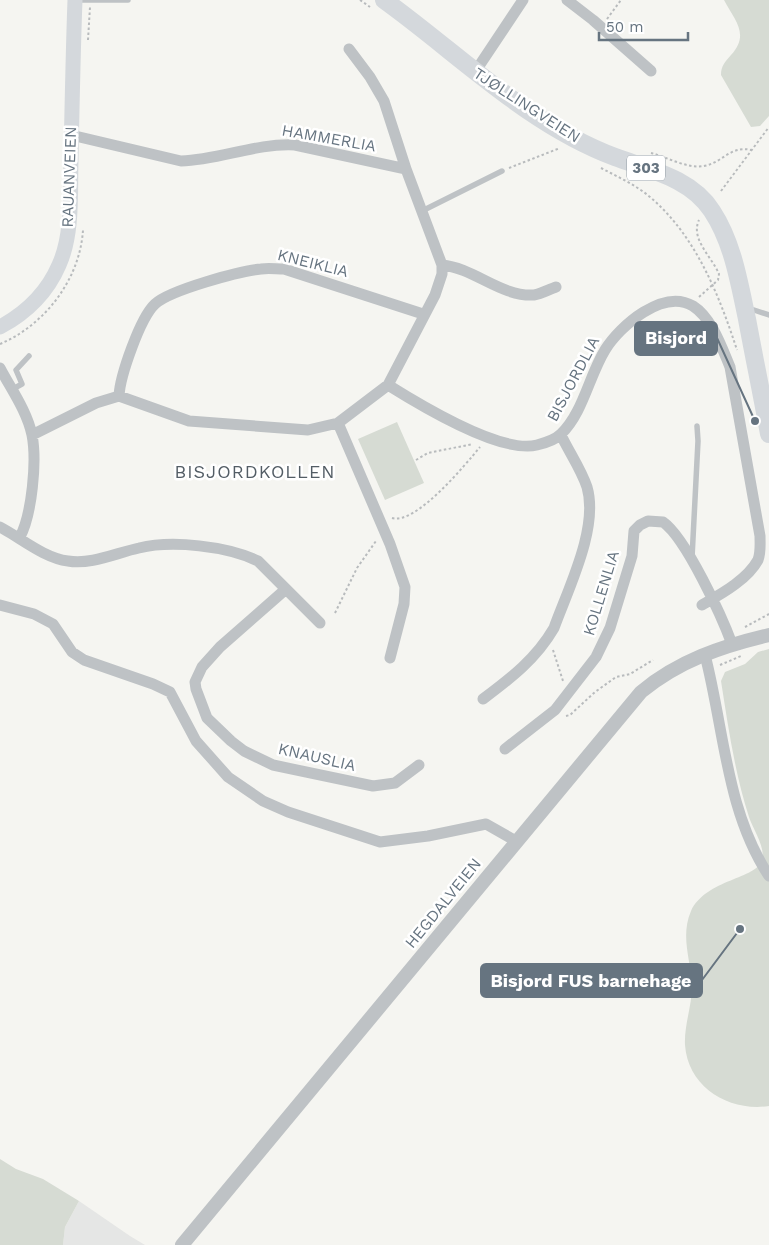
<svg xmlns="http://www.w3.org/2000/svg" width="769" height="1245" font-family="'Work Sans',sans-serif">
  <style>
    .built { fill: #e5e6e5 }
    .green { fill: #d6dbd3 }
    .lines { fill: none; stroke-linecap: round; stroke-linejoin: round }
    .path { stroke: #b8bbbd; stroke-width: 2; stroke-dasharray: 2.5 2.5; stroke-linecap: butt }
    .service { stroke: #bec2c5; stroke-width: 5.5 }
    .minor { stroke: #bec2c5; stroke-width: 11 }
    .tertiary { stroke: #bec2c5; stroke-width: 14 }
    .secondary { stroke: #d4d8dc; stroke-width: 15 }
    .primary { stroke: #d4d8dc; stroke-width: 18 }
    .labels { text-anchor: middle; dominant-baseline: central; stroke-width: 5; stroke-linejoin: round; paint-order: stroke }
    .shield { fill: #fff; stroke: #949ea6; stroke-width: 1 }
    .shield-label { font-size: 15px; font-weight: bold; fill: #667480 }
    .street-label { font-size: 16px; fill: #667480; stroke: #fff }
    .neighbourhood-label { font-size: 18px; letter-spacing: 1px; fill: #535d65; stroke: #fff }
    .leader { fill: none; stroke: #667480; stroke-width: 2 }
    .callout-dot { fill: #667480; stroke: #fff; stroke-width: 2 }
    .callout { fill: #667480; stroke: #667480; stroke-width: 2 }
    .callout-label { font-size: 18px; text-anchor: middle; font-weight: bold; fill: #fff }
  </style>
  <rect width="100%" height="100%" fill="#f5f5f1"/>
  <path class="built" d="M79,1201L130,1236L145,1245H63L65,1227Z"/>
  <path class="green" d="M724,0H769V116L760,126L751,127L721,75C721,66 725,62 731,55C750,34 735,21 724,0Z
    M397,422L424,483L385,500L358,439Z
    M769,649V1106C730,1112 688,1088 685,1045C684,1025 692,1006 692,986C691,960 680,937 691,911C706,879 757,879 762,860C766,848 753,829 749,817C735,774 728,726 721,681L725,672L745,664L758,652Z
    M0,1159L16,1169L43,1179L79,1201L65,1227L63,1245H0Z"/>
  <g class="lines">
    <path class="path" d="M360,0L370,7
      M607,19L621,0
      M88,40L90,7
      M651,153C667,157 687,169 704,166C722,163 731,145 751,150
      M509,168L560,148
      M601,168C618,177 636,185 650,197C696,236 719,295 737,350
      M721,191L769,127
      M699,297L718,280L719,274C712,257 690,239 699,220
      M0,344C45,325 80,279 83,230
      M416,460L428,453L473,444
      M392,518C416,525 465,465 480,447
      M335,613L357,568L376,541
      M745,627L769,614
      M553,650L563,681
      M720,665L741,656
      M566,716L570,715L595,692L616,677L630,674L653,660"/>
    <path class="service" d="M78,0H128
      M422,211L502,171
      M747,311L754,310L769,315
      M11,390L22,384L16,370L29,356
      M692,558L698,441L697,426"/>
    <path class="minor" d="M567,0L593,20L651,71
      M475,72L523,0
      M71,135L181,161C220,160 255,143 295,145L406,169
      M442,265C474,268 501,297 534,295C541,294 550,289 556,287
      M0,368C11,389 27,411 32,435C37,461 32,514 20,537
      M388,385C420,405 501,454 537,445C545,443 555,440 561,434C583,413 589,376 605,350C620,326 663,288 693,306C712,318 722,348 730,367L760,536C760,544 761,552 758,560C747,580 721,594 702,605
      M119,396C120,376 140,318 155,304C170,290 240,271 261,269C268,268 276,269 284,269L423,314
      M338,423L390,544L405,587L404,604L390,658
      M32,435L96,403L119,396L189,421L308,430L338,423L388,385L435,295L442,274V265L406,169L384,101L370,77L349,49
      M0,527C21,538 44,558 68,561C91,565 116,553 139,548C172,540 227,546 258,561L320,623
      M286,589L220,647L202,667L195,682L196,689L207,718L231,741L244,751L273,765L373,786L395,783L419,765
      M0,605L34,614L53,624L72,652L84,660L153,684L170,692L196,741L228,777L263,801L288,812L380,842L428,836L486,824L516,841
      M705,655C724,728 726,811 769,876
      M483,699C511,678 536,659 554,628C568,589 599,528 587,487C581,469 569,452 561,435
      M505,749L555,710L596,657L610,628L632,556L634,531L640,525L648,521L663,522C686,538 722,617 732,644"/>
    <path class="tertiary" d="M182,1245L641,692C678,661 722,646 769,635"/>
    <path class="secondary" d="M0,327C26,313 47,293 59,265C73,234 70,194 71,160C72,107 73,53 75,0"/>
    <path class="primary" d="M384,0C459,54 527,124 615,157C650,170 691,178 712,211C733,243 739,282 747,319C754,357 762,395 769,434"/>
  </g>
  <g class="labels">
    <rect class="shield" x="627" y="155.5" width="38" height="25" rx="4"/>
    <g class="shield-label">
      <text x="646" y="168">303</text>
    </g>
    <g class="street-label">
      <text transform="translate(527 105) rotate(33)">TJØLLINGVEIEN</text>
      <text transform="translate(329 138) rotate(10)">HAMMERLIA</text>
      <text transform="translate(69 177) rotate(-88)">RAUANVEIEN</text>
      <text transform="translate(313 263) rotate(14)">KNEIKLIA</text>
      <text transform="translate(573 379) rotate(-62)">BISJORDLIA</text>
      <text transform="translate(601 593) rotate(-73)">KOLLENLIA</text>
      <text transform="translate(317 757) rotate(13)">KNAUSLIA</text>
      <text transform="translate(443 903) rotate(-51)">HEGDALVEIEN</text>
    </g>
    <g class="neighbourhood-label">
      <text x="255" y="471">BISJORDKOLLEN</text>
    </g>
  </g>
  <path class="leader" d="M755 421L717 338M740 929L702 980"/>
  <g class="callout-dot">
    <circle cx="755" cy="421" r="5"/>
    <circle cx="740" cy="929" r="5"/>
  </g>
  <g class="callout">
    <rect x="635" y="322" width="82" height="33" rx="5"/>
    <rect x="481" y="964" width="221" height="33" rx="5"/>
  </g>
  <g class="callout-label">
    <text x="676" y="344">Bisjord</text>
    <text x="591" y="987">Bisjord FUS barnehage</text>
  </g>
  <path d="M599 32v8h89v-8" fill="none" stroke="#667480" stroke-width="2.5"/>
  <text x="606" y="32" font-size="15" fill="#667480" stroke="#ffffff" stroke-width="4" paint-order="stroke">50 m</text>
</svg>
